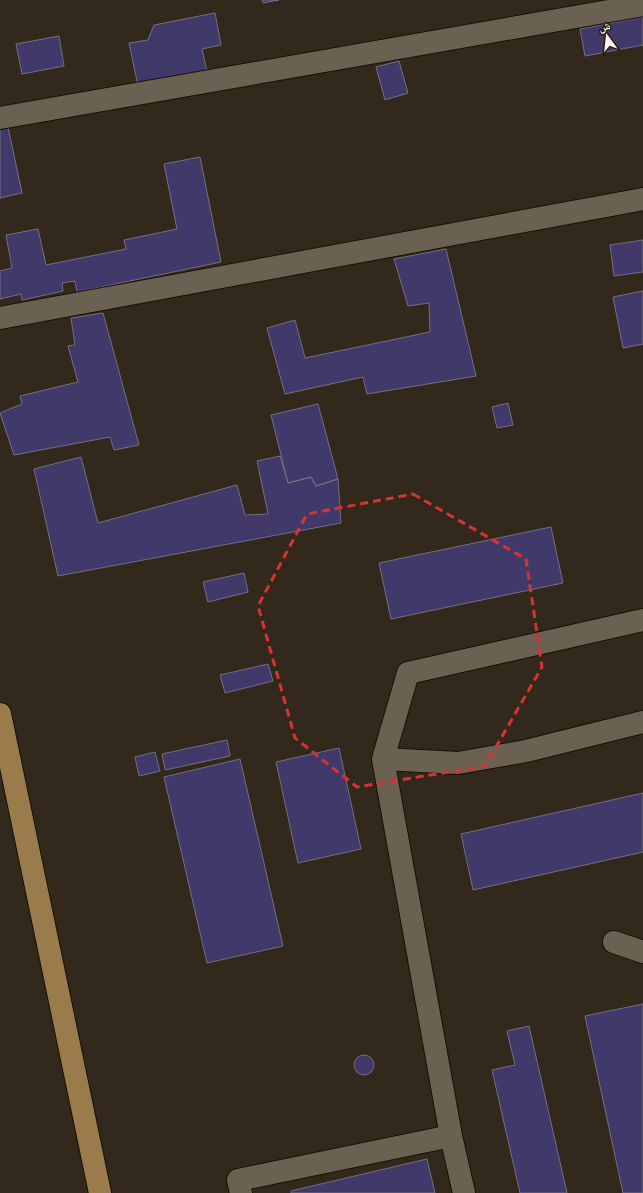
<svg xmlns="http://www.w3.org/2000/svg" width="643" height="1193" font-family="'DM Sans','Noto Naskh Arabic',sans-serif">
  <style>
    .building { fill: #40396a; stroke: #727081 }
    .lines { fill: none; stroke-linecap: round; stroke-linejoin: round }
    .minor-casing { stroke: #191106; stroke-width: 24 }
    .major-casing { stroke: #191106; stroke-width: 24 }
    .minor { stroke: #6b6153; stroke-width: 22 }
    .major { stroke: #9a7b4b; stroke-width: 22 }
    .marked { fill: none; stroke: #d83232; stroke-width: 3; stroke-dasharray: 8 5; stroke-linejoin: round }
  </style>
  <rect width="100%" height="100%" fill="#32291c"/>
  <path class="building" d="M262,0H279L263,3Z
    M215,13L221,45L202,49L207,72L138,86L129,43L148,40L154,25Z
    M643,17V45L585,56L580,29Z
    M59,36L64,66L22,74L16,44Z
    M399,61L408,93L385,100L376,67Z
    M8,127L22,193L0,198V128Z
    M200,157L221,262L77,292L75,281L62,283L63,291L22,300L21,294L0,299V271L12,268L6,235L38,229L46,265L126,249L124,240L177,229L164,164Z
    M643,240V272L614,276L610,245Z
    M446,249L476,376L367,394L363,377L285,394L267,328L295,320L305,358L430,332L429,303L408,306L394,259Z
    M643,291V344L623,348L613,297Z
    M103,313L139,445L114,450L110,437L14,455L0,413L22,404L20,396L78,382L68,346L75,345L71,318Z
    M508,403L513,425L497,428L492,407Z
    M318,404L338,479L316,486L311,477L288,483L271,415Z
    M280,456L288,483L311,477L316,486L338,479L341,523L58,576L34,469L81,457L98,523L237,485L245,515L268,514L257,461Z
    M551,527L563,583L391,619L379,563Z
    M244,573L248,592L208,602L203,582Z
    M268,664L273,681L225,693L220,675Z
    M227,740L230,756L165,770L162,754Z
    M339,748L361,849L298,863L276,762Z
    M155,752L160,771L139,776L135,757Z
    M240,759L283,946L207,963L164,777Z
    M643,793V852L473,890L461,834Z
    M643,1004V1193H623L585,1016Z
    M529,1026L567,1193H520L492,1070L515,1065L507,1031Z
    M354 1065a10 10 0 1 1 20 0a10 10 0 1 1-20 0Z
    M427,1159L435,1193H291V1191Z"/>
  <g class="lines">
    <g class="minor-casing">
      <path id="minor" d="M0,118L643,5
        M0,318L643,199
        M383,759L458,763L526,751L643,722
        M614,942L643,952
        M241,1193L238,1180L451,1136
        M464,1193L451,1136L383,759L408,673L643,620"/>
    </g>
    <g class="major-casing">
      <path id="major" d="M0,714L100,1193"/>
    </g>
    <use href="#minor" class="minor"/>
    <use href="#major" class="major"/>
  </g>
  <path class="marked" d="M413,494L526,559L542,667L485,766L357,787L295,738L258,606L307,514Z"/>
  <g transform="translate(607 36) rotate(345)" stroke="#281f13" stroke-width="3" paint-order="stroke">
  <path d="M0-3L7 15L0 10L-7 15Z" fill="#faf4eb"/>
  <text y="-6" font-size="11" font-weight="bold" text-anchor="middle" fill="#faf4eb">ش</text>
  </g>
</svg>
